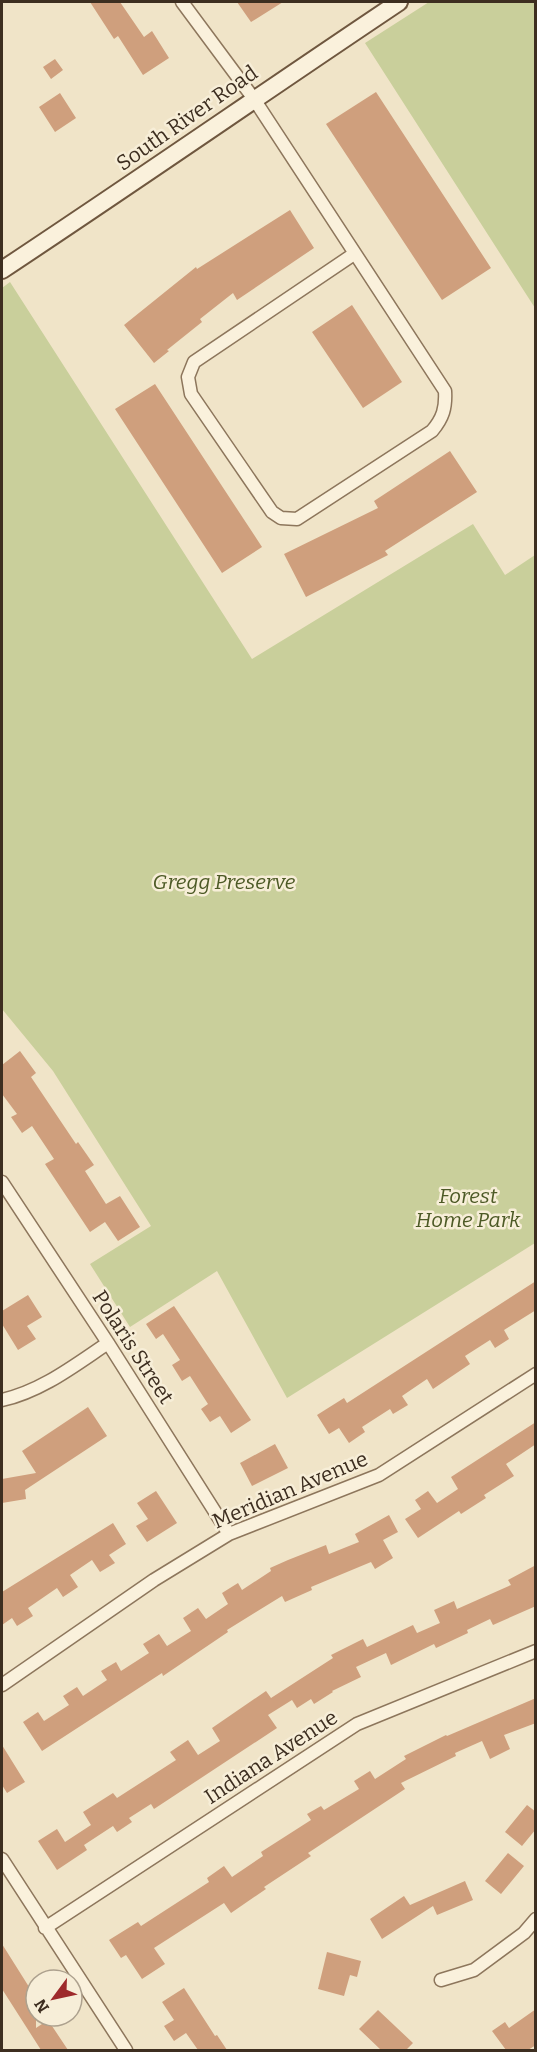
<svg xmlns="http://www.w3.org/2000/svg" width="537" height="2052" font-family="Bitter,serif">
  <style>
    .green { fill: #c9cf9b }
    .building { fill: #cf9f7d }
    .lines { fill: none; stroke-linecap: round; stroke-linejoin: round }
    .street-casing { stroke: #8d765c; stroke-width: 15 }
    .secondary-casing { stroke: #6f573f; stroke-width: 20 }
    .street { stroke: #faf1dc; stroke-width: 12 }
    .secondary { stroke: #faf1dc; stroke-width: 16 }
    .labels { text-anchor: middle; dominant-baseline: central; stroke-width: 5; stroke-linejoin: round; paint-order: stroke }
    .street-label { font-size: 21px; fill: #3d2e20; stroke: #f7eed8 }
    .park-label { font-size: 21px; font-style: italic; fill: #4d5a26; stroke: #f7eed8 }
  </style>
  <rect width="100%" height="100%" fill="#f0e4c8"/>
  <path class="green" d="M429,2H535V308L365,43Z
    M10,282L252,659L473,524L505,575L535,555V1243L287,1398L217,1271L130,1327L90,1264L151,1226L53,1071L2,1009V288Z"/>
  <path class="building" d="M90,2H120L144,37L152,31L169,58L143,75L118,36L114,39Z
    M237,2H283L251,22Z
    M55,59L63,70L51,79L43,67Z
    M376,92L491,268L442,300L326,124Z
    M60,93L76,118L55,132L39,107Z
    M290,210L314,248L237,300L233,293L200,319L202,322L167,350L169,351L154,363L124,325L196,267L197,269Z
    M352,305L402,382L363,408L312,332Z
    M155,384L262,547L222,573L115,409Z
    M450,451L477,492L385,551L388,555L306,597L284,554L378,508L374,501Z
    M20,1051L36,1073L31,1077L76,1144L78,1142L94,1165L85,1171L106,1204L120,1196L140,1227L118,1241L105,1222L90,1232L45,1164L54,1159L32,1126L22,1133L11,1117L17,1114L2,1094V1065Z
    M536,1281V1310L504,1330L509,1339L495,1348L490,1340L465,1356L470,1364L433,1389L427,1379L402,1396L408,1405L393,1414L390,1409L362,1427L365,1432L349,1443L339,1428L329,1434L317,1415L344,1398L347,1403Z
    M28,1295L42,1317L27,1326L36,1339L18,1350L2,1324V1311Z
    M174,1306L251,1420L231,1433L220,1416L210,1422L201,1409L208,1404L190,1376L182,1381L172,1365L180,1360L163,1334L156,1339L146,1324Z
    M88,1407L107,1436L25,1490L26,1499L2,1503V1479L36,1473L22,1451Z
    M536,1422V1444L506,1464L514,1476L484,1495L486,1498L461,1514L459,1511L418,1538L405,1519L421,1509L415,1500L428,1491L437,1503L458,1489L451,1477Z
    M275,1444L288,1468L252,1486L240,1463Z
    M156,1491L177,1523L147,1542L136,1526L148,1519L137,1503Z
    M389,1515L398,1532L383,1540L393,1558L375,1569L371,1562L311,1587L312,1590L285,1602L282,1596L227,1630L228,1632L163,1676L162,1673L42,1751L23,1722L38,1712L44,1721L69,1705L63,1696L77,1687L83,1696L107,1680L101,1671L116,1662L121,1671L149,1653L143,1644L159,1634L167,1646L191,1631L183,1618L198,1608L206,1619L228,1604L222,1593L238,1583L242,1590L271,1571L270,1568L288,1560L326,1545L329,1554L359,1542L355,1534Z
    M113,1523L126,1544L109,1555L115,1563L100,1572L92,1560L70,1575L78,1587L63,1597L57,1588L28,1608L33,1616L17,1626L12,1618L2,1625V1592Z
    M536,1565V1606L493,1625L490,1619L467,1630L468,1633L436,1648L434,1644L391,1665L386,1653L356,1667L361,1677L332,1691L333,1692L314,1704L311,1699L297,1708L292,1700L268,1715L277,1728L154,1809L151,1804L129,1818L132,1822L117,1832L113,1826L84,1845L87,1850L57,1870L38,1841L57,1829L65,1842L91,1825L83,1812L113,1793L117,1798L176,1760L170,1752L188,1740L198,1755L220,1741L212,1728L266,1691L271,1698L333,1658L331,1655L363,1639L367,1647L413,1625L417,1633L440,1623L434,1610L454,1601L457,1609L511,1585L508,1580Z
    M536,1698V1723L504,1735L510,1749L490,1759L482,1741L455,1753L456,1756L401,1783L405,1789L308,1853L311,1856L264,1887L266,1889L231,1913L224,1903L154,1948L165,1964L142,1979L126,1955L121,1958L109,1940L138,1922L141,1926L209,1882L207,1878L224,1866L232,1877L263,1856L261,1852L311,1820L307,1814L321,1806L324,1810L359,1789L354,1781L370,1771L375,1779L406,1759L404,1756L446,1735L447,1736Z
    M2,1745L25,1782L7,1793L2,1785Z
    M527,1805L536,1812V1829L522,1846L505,1832Z
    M508,1853L524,1866L501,1894L485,1881Z
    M465,1881L473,1900L437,1915L433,1906L382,1939L370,1919L404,1896L410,1905Z
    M2,1944L36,1998V2028L48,2020L68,2050H41L2,1989Z
    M327,1952L361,1961L357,1977L350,1975L344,1996L318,1989Z
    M184,1988L215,2036L217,2035L227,2050H198L186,2033L174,2041L164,2026L174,2020L162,2002Z
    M536,2009V2045L528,2050H506L492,2031L505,2022L509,2028Z
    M378,2010L413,2043L406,2050H381L359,2029Z"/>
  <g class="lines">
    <g class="street-casing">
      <path id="street" d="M182,2L254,99L445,391C446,408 443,418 432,431L297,519L281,518L272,512L191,394L188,377L194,362L354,254
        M2,1182L108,1343L229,1534
        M2,1400C42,1391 75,1365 108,1343
        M2,1685L154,1580L229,1534L379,1475L536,1374
        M2,1859L126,2050
        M45,1928L357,1724L536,1651
        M441,1980L474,1970L524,1933L536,1919"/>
    </g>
    <g class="secondary-casing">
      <path id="secondary" d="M2,270C135,182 266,91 399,2"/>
    </g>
    <use href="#street" class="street"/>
    <use href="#secondary" class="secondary"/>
  </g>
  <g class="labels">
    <g class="street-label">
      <text transform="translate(187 118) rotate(-35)">South River Road</text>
      <text transform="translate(133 1347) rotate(57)">Polaris Street</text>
      <text transform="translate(290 1490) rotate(-23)">Meridian Avenue</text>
      <text transform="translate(271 1757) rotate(-33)">Indiana Avenue</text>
    </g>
    <g class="park-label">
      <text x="224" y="882">Gregg Preserve</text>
      <text x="468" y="1196">Forest<tspan x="468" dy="24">Home Park</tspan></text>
    </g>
  </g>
  <rect width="537" height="2052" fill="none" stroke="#3d2e20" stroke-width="6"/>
  <g transform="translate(54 1998) rotate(237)"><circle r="28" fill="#f7eed8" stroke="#ada18e" stroke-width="1.5"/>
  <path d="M0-4.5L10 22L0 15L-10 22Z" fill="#9e2a2b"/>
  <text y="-9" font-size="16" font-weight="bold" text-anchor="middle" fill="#3d2e20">N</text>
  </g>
</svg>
